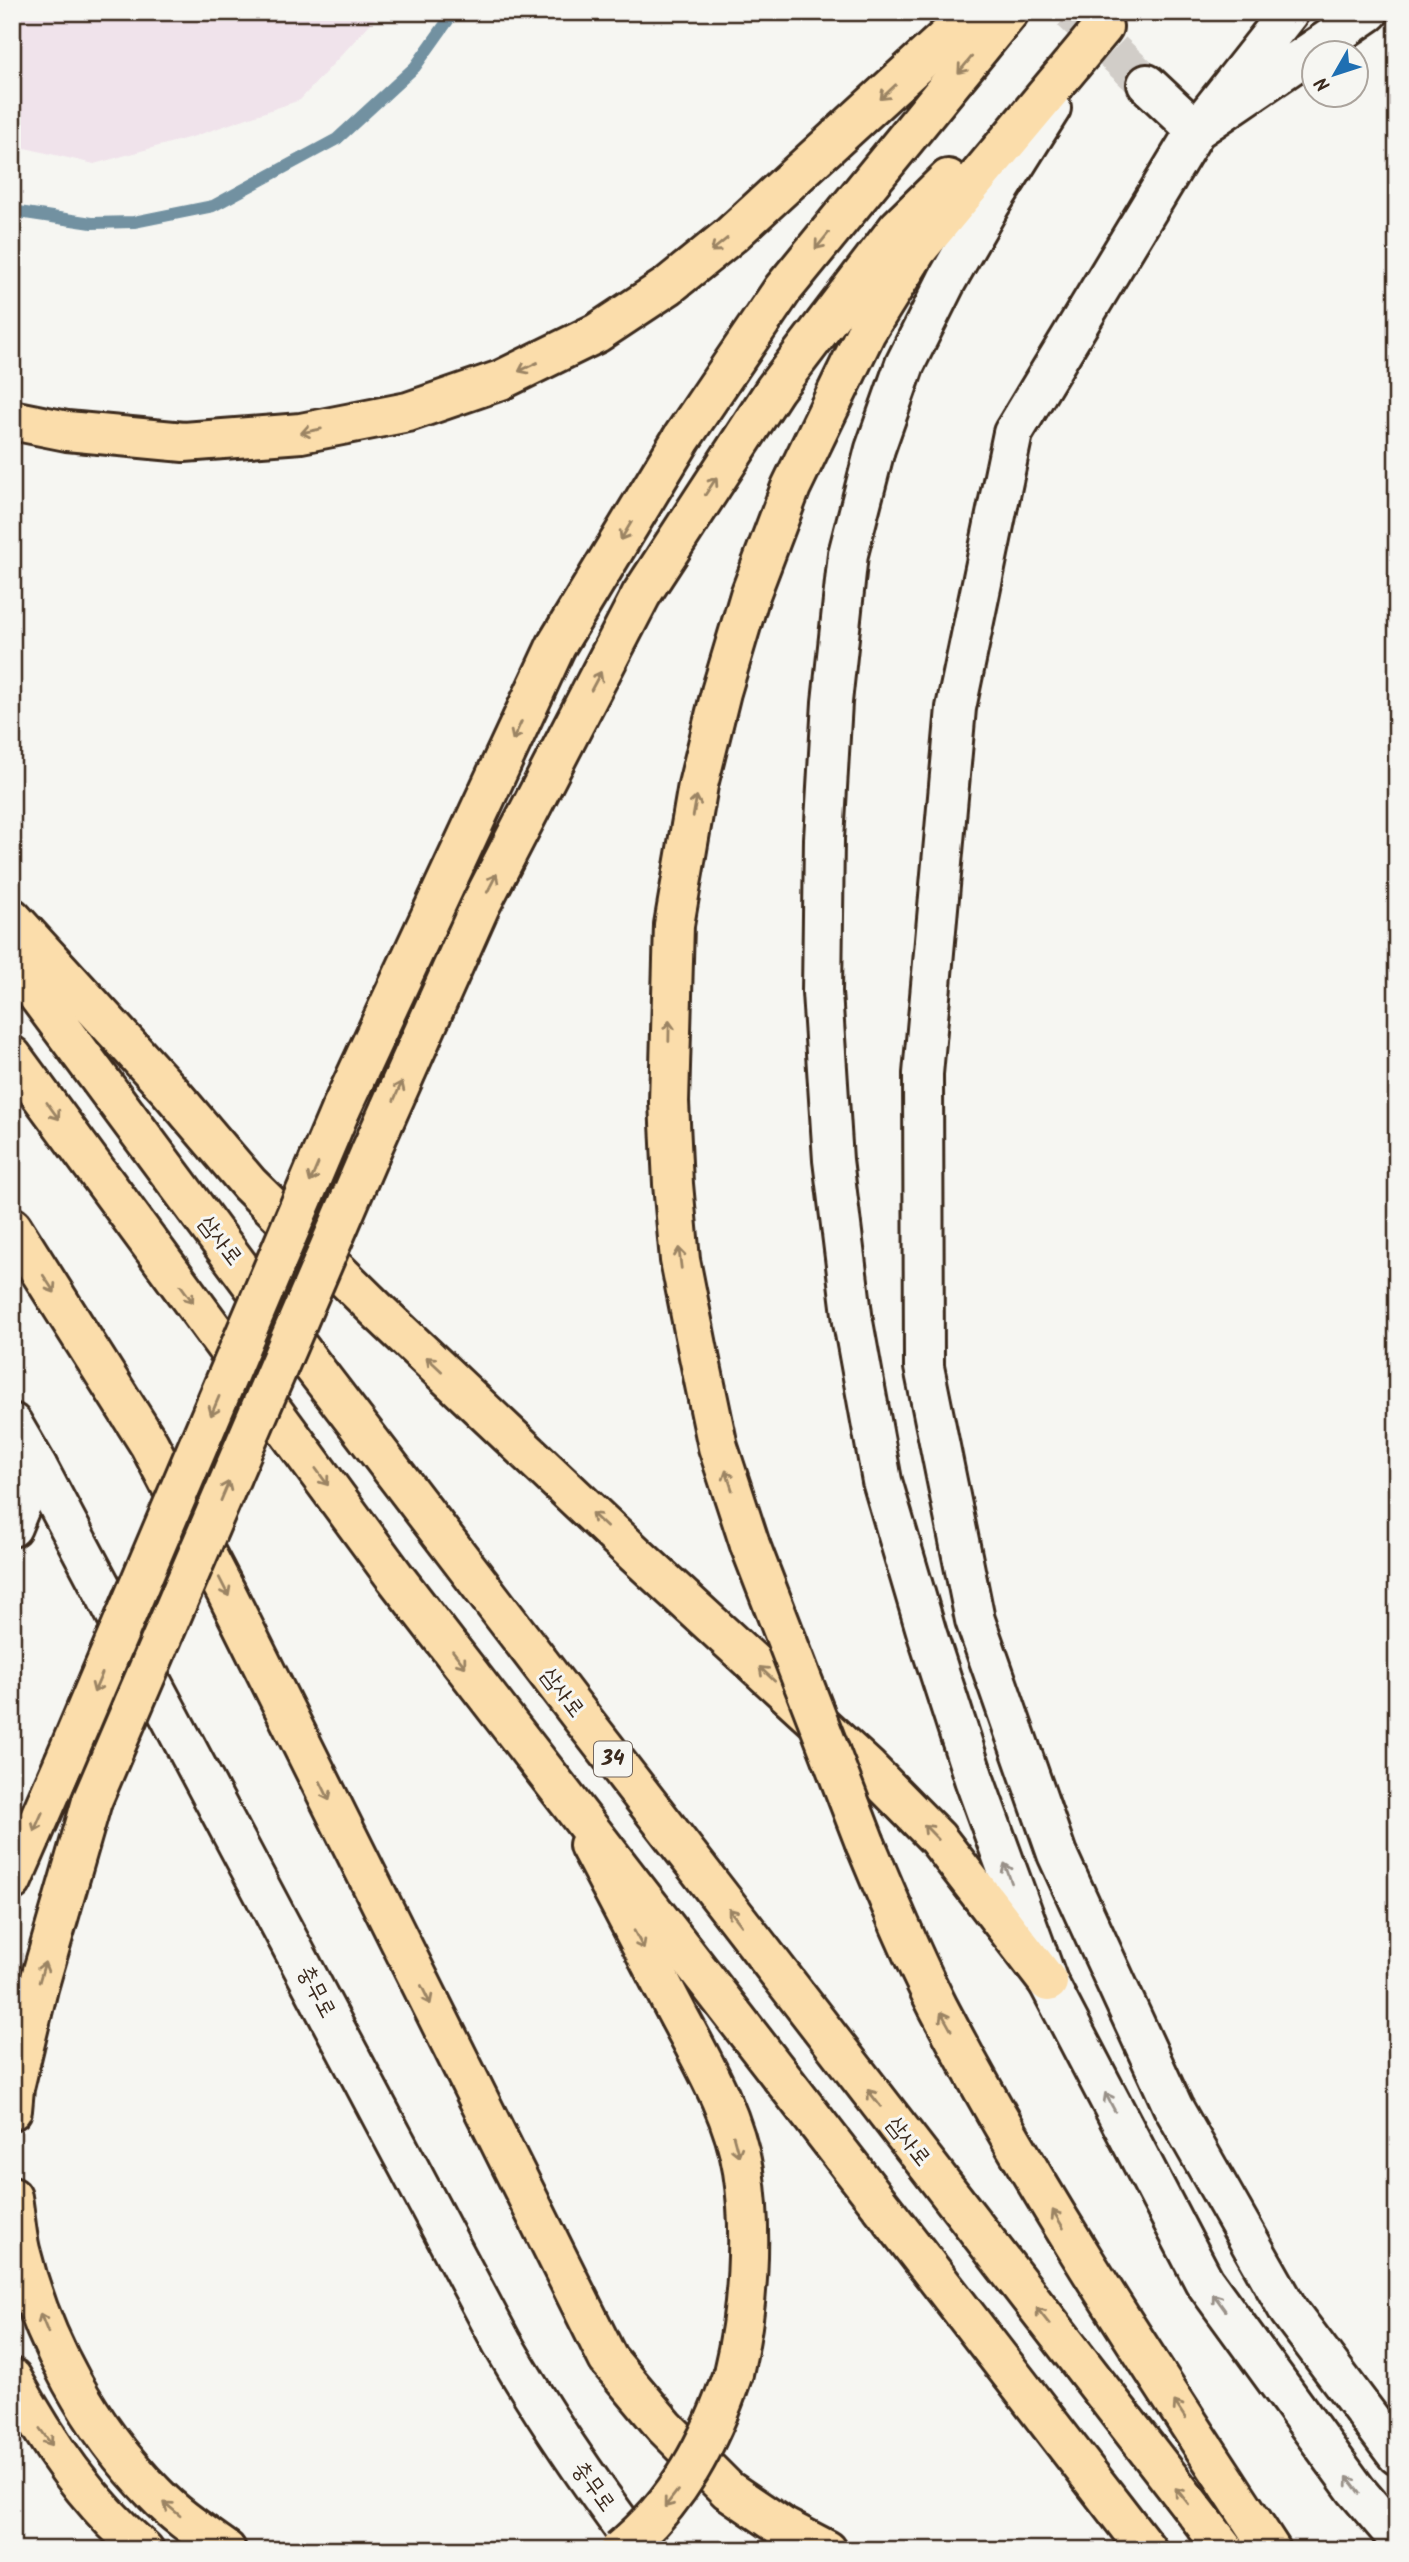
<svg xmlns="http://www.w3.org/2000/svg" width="1409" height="2562" font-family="Kalam,'Poor Story',sans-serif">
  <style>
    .built { fill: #f0e3eb }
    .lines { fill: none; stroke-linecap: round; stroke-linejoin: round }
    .stream { stroke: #7291a1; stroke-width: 12 }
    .minor-tunnel { stroke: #d1cdc8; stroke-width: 38; stroke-dasharray: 38 19; stroke-linecap: butt }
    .minor-casing { stroke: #3b2a1e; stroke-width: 44 }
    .tertiary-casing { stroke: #3b2a1e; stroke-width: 44 }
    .primary-casing { stroke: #3b2a1e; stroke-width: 44 }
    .trunk-casing { stroke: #3b2a1e; stroke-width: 44 }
    .minor { stroke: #f6f6f2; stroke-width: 38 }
    .tertiary { stroke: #f6f6f2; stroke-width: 38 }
    .primary { stroke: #fbddab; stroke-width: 38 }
    .trunk { stroke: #fbddab; stroke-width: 38 }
    .primary-bridge-casing { stroke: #3b2a1e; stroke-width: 44; stroke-linecap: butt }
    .primary-bridge { stroke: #fbddab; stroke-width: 38 }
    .oneway { stroke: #9b8464 }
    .oneway2 { stroke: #989088 }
    .labels { text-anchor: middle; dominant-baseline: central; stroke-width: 6; stroke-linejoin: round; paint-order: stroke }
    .shield { fill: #f6f6f2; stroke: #73675e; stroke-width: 2 }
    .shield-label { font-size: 21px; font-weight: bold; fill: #3b2a1e }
    .street-label { font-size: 23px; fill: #3b2a1e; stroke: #f6f6f2 }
  </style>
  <rect width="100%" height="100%" fill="#f6f6f2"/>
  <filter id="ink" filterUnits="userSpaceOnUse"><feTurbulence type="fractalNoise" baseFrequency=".0143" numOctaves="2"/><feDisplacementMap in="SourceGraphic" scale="14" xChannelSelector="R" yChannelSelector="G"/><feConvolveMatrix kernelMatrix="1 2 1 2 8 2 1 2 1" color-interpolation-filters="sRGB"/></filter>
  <g filter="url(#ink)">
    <path class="built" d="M12,12H381L300,100L195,136L94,164L12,145Z"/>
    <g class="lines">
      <path class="stream" d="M12,211L92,223L134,222L213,206L337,139L415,67L454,12"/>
      <path class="minor-tunnel" d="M1071,12L1147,84"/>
      <g class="minor-casing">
        <path id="minor" d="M1369,12L1196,130L1013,433L956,708L923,1074L924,1367L975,1620L1057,1854L1173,2107L1289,2311L1397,2455
          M1147,84L1196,130L1289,12
          M12,1527L37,1466"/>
      </g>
      <g class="tertiary-casing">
        <path id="tertiary" d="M1051,108L990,205L947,280L905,364L875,449L848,554L832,702L824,839L822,992L833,1160L853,1322L882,1481L927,1634L974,1779L1048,1982L1204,2281L1356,2490L1397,2538
          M12,1423L37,1466L502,2343C545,2418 588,2481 640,2550"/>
      </g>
      <g class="primary-casing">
        <path id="primary" d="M12,918L170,1091L249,1184L379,1312L635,1554L868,1768L937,1838L1048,1982
          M340,1111L556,646L682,438L783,289L1009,12
          M370,1153L480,906L641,595L775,389L898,228L948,179
          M12,1227L149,1444L226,1592L608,2359L665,2427L728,2490L781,2526L827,2550
          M750,1545L718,1447L699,1356L680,1260L673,1184L669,1102L674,925L698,785L721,692L750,595L791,487L866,332L917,250L1103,27
          M865,1843C888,1898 911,1954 938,2007C1037,2196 1155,2372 1271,2550
          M589,1845C619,1901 648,1958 678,2015C704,2064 734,2115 743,2171C753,2234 748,2311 733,2373
          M12,1881L64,1762
          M12,2110L14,2088L38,1988L92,1801
          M12,2197C15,2215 16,2233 20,2250C42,2340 90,2428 155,2494C176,2516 202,2533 226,2550
          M12,2378C47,2442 88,2503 144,2550"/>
      </g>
      <g class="trunk-casing">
        <path id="trunk" d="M12,420L67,431L184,442L301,433L408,412L501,380L597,333L668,286L731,235L974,12
          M12,961L312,1365L585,1722L1225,2550
          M12,1056L395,1577L1147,2550"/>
      </g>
      <use href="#minor" class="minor"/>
      <use href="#tertiary" class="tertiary"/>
      <use href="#primary" class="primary"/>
      <use href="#trunk" class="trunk"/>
      <g class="primary-bridge-casing">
        <path id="primary-bridge" d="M750,1545L865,1843
          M64,1762L340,1111
          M92,1801L370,1153
          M620,2550C678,2503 710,2442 733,2373"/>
      </g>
      <use href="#primary-bridge" class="primary-bridge"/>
    </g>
    <defs><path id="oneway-shaft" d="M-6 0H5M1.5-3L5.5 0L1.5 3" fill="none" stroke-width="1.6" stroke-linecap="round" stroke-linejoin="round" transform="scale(1.75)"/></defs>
    <g class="oneway">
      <use href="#oneway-shaft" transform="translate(965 65) rotate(130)"/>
      <use href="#oneway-shaft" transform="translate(888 92) rotate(137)"/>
      <use href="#oneway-shaft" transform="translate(822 241) rotate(129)"/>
      <use href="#oneway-shaft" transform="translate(719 245) rotate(141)"/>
      <use href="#oneway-shaft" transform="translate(528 367) rotate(154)"/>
      <use href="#oneway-shaft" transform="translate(311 431) rotate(169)"/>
      <use href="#oneway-shaft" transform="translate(711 486) rotate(-57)"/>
      <use href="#oneway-shaft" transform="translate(626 531) rotate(121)"/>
      <use href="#oneway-shaft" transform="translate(596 681) rotate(-62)"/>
      <use href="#oneway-shaft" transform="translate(517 731) rotate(115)"/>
      <use href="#oneway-shaft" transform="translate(695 806) rotate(-80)"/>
      <use href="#oneway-shaft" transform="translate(492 883) rotate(-63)"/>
      <use href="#oneway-shaft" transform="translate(669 1031) rotate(-89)"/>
      <use href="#oneway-shaft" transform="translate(398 1091) rotate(-66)"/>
      <use href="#oneway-shaft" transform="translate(53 1111) rotate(54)"/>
      <use href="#oneway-shaft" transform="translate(314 1173) rotate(113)"/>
      <use href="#oneway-shaft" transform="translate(680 1258) rotate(-97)"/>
      <use href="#oneway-shaft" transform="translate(49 1284) rotate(57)"/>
      <use href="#oneway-shaft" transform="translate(187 1294) rotate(54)"/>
      <use href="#oneway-shaft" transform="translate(434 1364) rotate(-137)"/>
      <use href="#oneway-shaft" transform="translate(215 1406) rotate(113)"/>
      <use href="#oneway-shaft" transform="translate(322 1477) rotate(54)"/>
      <use href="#oneway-shaft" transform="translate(729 1480) rotate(-108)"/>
      <use href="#oneway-shaft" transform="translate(225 1491) rotate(-67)"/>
      <use href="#oneway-shaft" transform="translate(599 1520) rotate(-137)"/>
      <use href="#oneway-shaft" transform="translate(224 1587) rotate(63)"/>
      <use href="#oneway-shaft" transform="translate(459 1659) rotate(52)"/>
      <use href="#oneway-shaft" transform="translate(767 1674) rotate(-137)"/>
      <use href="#oneway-shaft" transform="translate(98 1683) rotate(113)"/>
      <use href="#oneway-shaft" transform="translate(325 1791) rotate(64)"/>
      <use href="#oneway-shaft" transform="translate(38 1822) rotate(114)"/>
      <use href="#oneway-shaft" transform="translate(931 1832) rotate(-134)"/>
      <use href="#oneway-shaft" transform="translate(735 1917) rotate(-128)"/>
      <use href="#oneway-shaft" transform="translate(639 1940) rotate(62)"/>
      <use href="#oneway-shaft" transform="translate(42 1972) rotate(-74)"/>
      <use href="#oneway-shaft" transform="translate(426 1995) rotate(64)"/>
      <use href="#oneway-shaft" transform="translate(946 2021) rotate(-119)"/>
      <use href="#oneway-shaft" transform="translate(874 2098) rotate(-128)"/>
      <use href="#oneway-shaft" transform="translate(736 2146) rotate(75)"/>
      <use href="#oneway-shaft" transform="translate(1058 2219) rotate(-121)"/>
      <use href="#oneway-shaft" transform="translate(1043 2316) rotate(-128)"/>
      <use href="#oneway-shaft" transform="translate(44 2323) rotate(-112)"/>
      <use href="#oneway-shaft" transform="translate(1180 2410) rotate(-123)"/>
      <use href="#oneway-shaft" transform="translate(46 2437) rotate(54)"/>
      <use href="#oneway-shaft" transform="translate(1182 2496) rotate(-129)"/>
      <use href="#oneway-shaft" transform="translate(671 2499) rotate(128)"/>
      <use href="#oneway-shaft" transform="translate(172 2509) rotate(-140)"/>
    </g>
    <g class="oneway2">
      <use href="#oneway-shaft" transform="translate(1008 1873) rotate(-110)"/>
      <use href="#oneway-shaft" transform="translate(1110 2102) rotate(-118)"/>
      <use href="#oneway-shaft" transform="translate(1219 2302) rotate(-126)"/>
      <use href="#oneway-shaft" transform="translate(1353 2485) rotate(-127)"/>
    </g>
  </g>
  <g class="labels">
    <rect class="shield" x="594" y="1741.5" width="38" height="35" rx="5"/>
    <g class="shield-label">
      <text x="613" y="1759">34</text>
    </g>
    <g class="street-label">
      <text transform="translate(220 1241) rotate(53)">삼사로</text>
      <text transform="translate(562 1693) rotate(53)">삼사로</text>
      <text transform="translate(316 1992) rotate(62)">충무로</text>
      <text transform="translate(908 2142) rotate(52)">삼사로</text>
      <text transform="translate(593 2487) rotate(54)">충무로</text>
    </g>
  </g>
  <rect width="1409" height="2562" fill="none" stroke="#f6f6f2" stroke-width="42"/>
  <rect x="21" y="21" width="1367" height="2520" fill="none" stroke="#3b2a1e" stroke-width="2.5" filter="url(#ink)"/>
  <g transform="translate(1335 74) rotate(231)"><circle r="33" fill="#f6f6f2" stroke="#aba49d" stroke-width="2"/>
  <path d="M0-5L12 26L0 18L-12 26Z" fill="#1f6fb2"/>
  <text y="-10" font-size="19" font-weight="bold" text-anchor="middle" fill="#3b2a1e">N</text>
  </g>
</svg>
